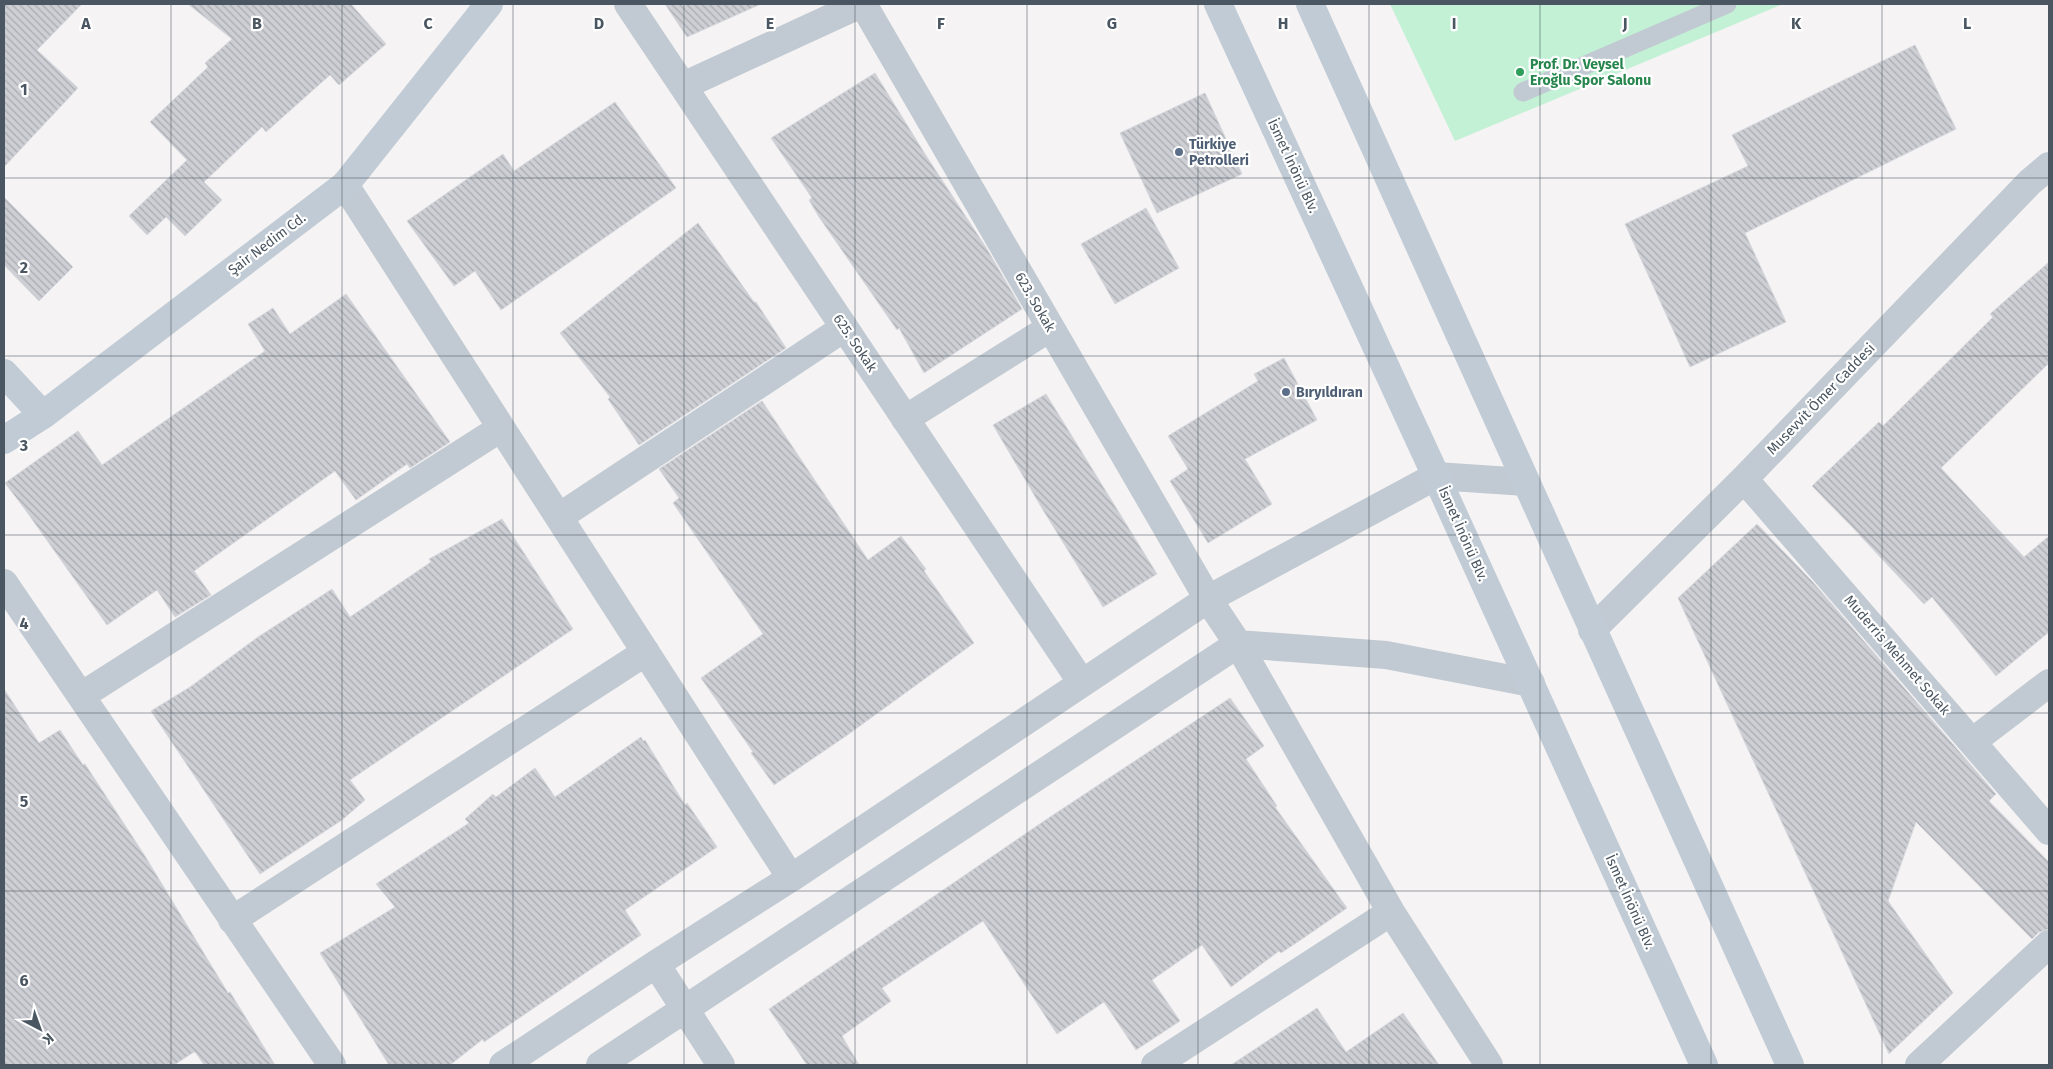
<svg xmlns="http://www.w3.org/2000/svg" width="2053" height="1069" font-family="'Fira Sans',sans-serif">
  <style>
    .pitch { fill: #c3f1d5 }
    .building { fill: url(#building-back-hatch); stroke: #d7d9de }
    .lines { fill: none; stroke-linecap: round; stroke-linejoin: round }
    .lane { stroke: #c1cad2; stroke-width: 19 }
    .street { stroke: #c1cad2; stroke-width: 28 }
    .secondary { stroke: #c1cbd6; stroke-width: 28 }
    .grid { fill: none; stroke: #4a5661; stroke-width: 1; stroke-opacity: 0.55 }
    .leisure-dot { fill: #2e9e5b; stroke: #fff; stroke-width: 2 }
    .service-dot { fill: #5c6f8a; stroke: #fff; stroke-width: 2 }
    .labels { text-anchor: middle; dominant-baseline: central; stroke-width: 4.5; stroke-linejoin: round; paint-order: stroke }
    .leisure-label { font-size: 14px; font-weight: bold; fill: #27864d; stroke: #fff; text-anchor: start }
    .service-label { font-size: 14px; font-weight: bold; fill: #4e5e75; stroke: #fff; text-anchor: start }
    .street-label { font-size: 14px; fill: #4a5661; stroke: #fff }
    .grid-label { font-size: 16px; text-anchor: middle; font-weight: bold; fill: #4a5661; stroke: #fff; stroke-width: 4.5; stroke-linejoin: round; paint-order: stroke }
  </style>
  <defs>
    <pattern id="building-back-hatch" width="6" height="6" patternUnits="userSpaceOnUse" patternTransform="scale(1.25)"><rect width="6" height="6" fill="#cdcfd5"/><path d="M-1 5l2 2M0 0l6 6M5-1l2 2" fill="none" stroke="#a8abb0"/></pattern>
  </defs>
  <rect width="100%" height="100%" fill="#f5f3f3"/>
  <path class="pitch" d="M1390,4H1783L1455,141Z"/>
  <path class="building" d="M4,4H82L37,50L78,88L4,167Z
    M188,4H351L386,44L339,85L330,75L266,132L262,127L204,182L222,200L185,236L166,217L147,235L129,216L187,160L150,122L208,67L205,63L232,39Z
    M665,4H761L687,37Z
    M1915,45L1956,129L1745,233L1786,322L1690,367L1625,224L1748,166L1732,135Z
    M875,73L925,154L987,249L1022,309L924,373L899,328L897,330L819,217L809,200L812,198L771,138Z
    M1205,93L1242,174L1157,213L1120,133Z
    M615,102L676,188L501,310L475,271L454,286L407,221L503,154L514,171Z
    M4,197L73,267L39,301L4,265Z
    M1146,208L1179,268L1115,304L1081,244Z
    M698,223L754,302H756L786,348L639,445L608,399L610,397L560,333Z
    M2049,262V363L1941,468L2024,557L2049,536V632L1996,676L1932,597L1924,604L1854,529L1812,486L1879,422L1883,426L1993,317L1990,314Z
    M346,294L450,442L410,468L407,464L356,500L335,471L194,571L211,595L175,617L157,590L107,625L24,508L5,483L78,431L102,465L265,351L248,324L273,308L290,334Z
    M1284,358L1317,420L1245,459L1272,504L1208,543L1170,481L1188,469L1168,436L1258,381L1254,374Z
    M1046,394L1157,574L1103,607L1043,510L993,425Z
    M762,401L868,560L901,536L926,569L924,571L974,643L846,736L774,785L751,753L753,752L701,678L763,634L673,503L679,498L659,469Z
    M502,519L573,629L350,780L365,800L342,820L260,874L151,711L190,687L258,637L332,589L350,617L431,562L429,559Z
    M1757,524L1812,581L1996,794L1989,801L2049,862V929L2039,932L2032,939L1916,822L1888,901L1953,993L1889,1054L1678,598Z
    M4,689L39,743L60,730L83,765L85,764L145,856L228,993L230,992L275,1065H204L196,1053L194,1052L174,1065H4Z
    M1230,698L1264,746L1246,759L1277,806L1275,807L1347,908L1302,939L1281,953L1279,951L1231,987L1202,945L1152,980L1180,1021L1136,1050L1104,1002L1057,1034L983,921L882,988L891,1001L842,1036L859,1065H807L769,1009L1047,819Z
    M641,737L643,741L645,740L685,805L687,803L717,847L625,910L641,935L484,1042L483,1039L450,1065H389L320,953L395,907L376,884L469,823L465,819L493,794L496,797L535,768L555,797Z
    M1317,1008L1346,1052L1403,1013L1439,1065H1231Z"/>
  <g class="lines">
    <path class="lane" d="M1523,92L1727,4"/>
    <path class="street" d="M628,4L1082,683
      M863,4L1208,599L1238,644L1391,912L1489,1065
      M683,86L861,4
      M345,185L791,878
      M905,419L1050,328
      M1744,479L2049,831
      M559,517L844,328
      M4,583L332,1065
      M1592,630L1744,479L2030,182L2049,166
      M81,696L501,428
      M1972,742L2049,683
      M232,920L646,652
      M656,964L721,1065
      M503,1065L656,964L791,878L1208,599L1436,476L1526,482
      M600,1065L1238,644L1386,655L1531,683
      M1155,1065L1391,912
      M1919,1065L2049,944"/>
    <path class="secondary" d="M1218,4L1436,476L1704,1065
      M1310,4L1790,1065
      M4,373L43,415
      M4,440L43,415L345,185L489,4"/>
  </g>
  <path class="grid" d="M171,4V1065M342,4V1065M513,4V1065M684,4V1065M855,4V1065M1027,4V1065M1198,4V1065M1369,4V1065M1540,4V1065M1711,4V1065M1882,4V1065M4,178H2049M4,356H2049M4,535H2049M4,713H2049M4,891H2049"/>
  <circle class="leisure-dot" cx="1520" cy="72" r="5"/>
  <g class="service-dot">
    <circle cx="1179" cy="152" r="5"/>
    <circle cx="1286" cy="392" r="5"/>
  </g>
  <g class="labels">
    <g class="leisure-label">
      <text x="1530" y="64">Prof. Dr. Veysel<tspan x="1530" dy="16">Eroğlu Spor Salonu</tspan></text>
    </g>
    <g class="service-label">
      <text x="1189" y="144">Türkiye<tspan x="1189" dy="16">Petrolleri</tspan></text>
      <text x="1296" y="392">Bıryıldıran</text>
    </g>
    <g class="street-label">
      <text transform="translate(1293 166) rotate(65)">İsmet İnönü Blv.</text>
      <text transform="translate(267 244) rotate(-37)">Şair Nedim Cd.</text>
      <text transform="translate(1035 302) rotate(60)">623. Sokak</text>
      <text transform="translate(855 343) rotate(56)">625. Sokak</text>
      <text transform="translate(1821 399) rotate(-46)">Musevvit Ömer Caddesi</text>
      <text transform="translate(1463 534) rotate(66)">İsmet İnönü Blv.</text>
      <text transform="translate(1897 655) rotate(49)">Muderris Mehmet Sokak</text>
      <text transform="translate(1630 902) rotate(66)">İsmet İnönü Blv.</text>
    </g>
  </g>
  <g class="grid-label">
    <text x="86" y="29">A</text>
    <text x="257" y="29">B</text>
    <text x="428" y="29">C</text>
    <text x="599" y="29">D</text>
    <text x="770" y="29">E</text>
    <text x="941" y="29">F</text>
    <text x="1112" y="29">G</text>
    <text x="1283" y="29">H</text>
    <text x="1454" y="29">I</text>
    <text x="1625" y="29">J</text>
    <text x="1796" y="29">K</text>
    <text x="1967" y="29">L</text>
    <text x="24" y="95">1</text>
    <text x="24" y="273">2</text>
    <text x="24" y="451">3</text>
    <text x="24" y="629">4</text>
    <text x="24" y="807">5</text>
    <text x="24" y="986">6</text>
  </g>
  <rect width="2053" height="1069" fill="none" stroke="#4a5661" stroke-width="10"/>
  <g transform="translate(40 1029) rotate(139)" stroke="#ffffff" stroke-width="4" paint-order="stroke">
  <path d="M0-4L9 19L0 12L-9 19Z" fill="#4a5661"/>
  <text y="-8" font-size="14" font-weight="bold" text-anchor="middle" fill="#4a5661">K</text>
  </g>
</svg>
